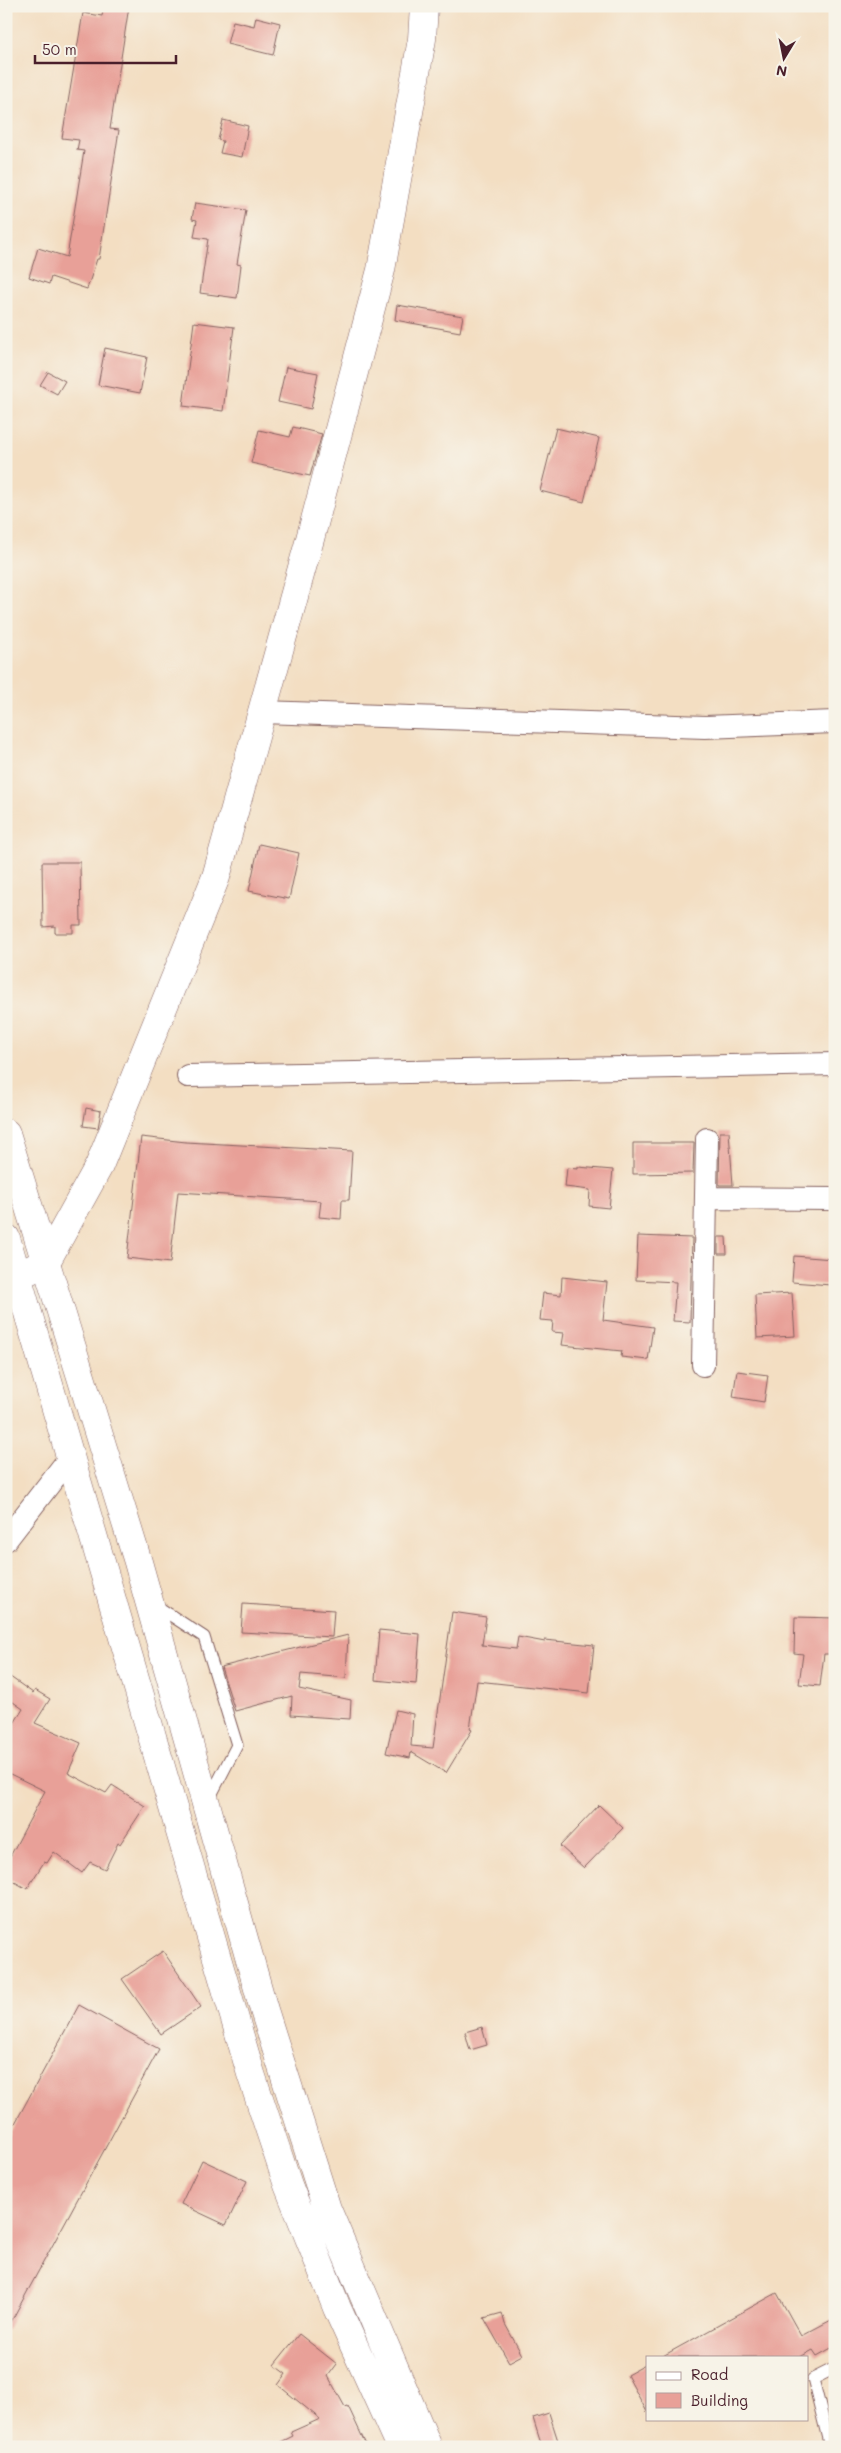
<svg xmlns="http://www.w3.org/2000/svg" width="841" height="2453" font-family="Mali,sans-serif">
  <style>
    .building { fill: #e8a098 }
    .lines { fill: none; stroke-linecap: round; stroke-linejoin: round }
    .service-casing { stroke: #856260; stroke-width: 13 }
    .minor-casing { stroke: #856260; stroke-width: 24 }
    .tertiary-casing { stroke: #856260; stroke-width: 29 }
    .trunk-casing { stroke: #856260; stroke-width: 29 }
    .service { stroke: #fff; stroke-width: 11 }
    .minor { stroke: #fff; stroke-width: 22 }
    .tertiary { stroke: #fff; stroke-width: 28 }
    .trunk { stroke: #fff; stroke-width: 28 }
  </style>
  <rect width="100%" height="100%" fill="#f7f3e8"/>
  <filter id="ink" filterUnits="userSpaceOnUse"><feTurbulence type="fractalNoise" baseFrequency=".02" numOctaves="2"/><feDisplacementMap in="SourceGraphic" scale="10" xChannelSelector="R" yChannelSelector="G"/><feConvolveMatrix kernelMatrix="1 2 1 2 8 2 1 2 1" color-interpolation-filters="sRGB"/></filter>
  <filter id="wash" filterUnits="userSpaceOnUse"><feTurbulence type="fractalNoise" baseFrequency=".0096" numOctaves="4" result="noise"/><feDisplacementMap in="SourceGraphic" scale="20" xChannelSelector="R" yChannelSelector="G"/><feGaussianBlur stdDeviation="1.12" result="paint"/><feColorMatrix in="noise" values="0 0 0 0 0 0 0 0 0 0 0 0 0 0 0 0 0 1.4 0 .05"/><feComposite in="paint" operator="in"/></filter>
  <g filter="url(#wash)">
    <rect width="100%" height="100%" fill="#f3dec2"/>
    <g id="blocks">
      <path class="building" d="M104,6H129L110,129L119,130L99,259H97L87,289L51,277L49,284L29,277L38,248L67,257L84,151L77,150L79,140L62,138L83,13L102,16Z
        M256,17L280,23L273,55L227,44L233,21L254,26Z
        M223,120L248,126L242,157L220,153L223,141L218,140Z
        M195,203L246,210L237,264L241,265L237,298L200,293L208,239L194,237L197,220L192,219Z
        M397,305L463,316L460,332L395,320Z
        M194,322L234,327L223,411L183,406Z
        M105,348L147,357L140,393L98,385Z
        M286,367L318,373L311,409L278,402Z
        M48,372L65,381L57,394L40,385Z
        M293,427L322,434L310,476L251,463L259,430L290,437Z
        M556,428L599,438L584,502L540,491Z
        M259,844L299,853L289,899L249,891Z
        M42,862H80L81,925H73V933H55V926L43,927Z
        M86,1108L101,1111L98,1128L83,1126Z
        M720,1132H729L733,1185H719Z
        M141,1137L186,1142L352,1151L349,1200H342L341,1219L319,1217L321,1201L178,1192L170,1263L127,1258Z
        M633,1143H694L693,1173L633,1174Z
        M578,1167L613,1170L609,1208L589,1206L590,1190L565,1187L567,1168L578,1169Z
        M638,1236L692,1238L690,1322L673,1321L676,1282L636,1280Z
        M718,1237H726L727,1254H718Z
        M794,1256L833,1259L831,1285L792,1282Z
        M562,1277L607,1282L603,1320L653,1327L648,1360L621,1357L622,1351L562,1345L564,1333L552,1332L553,1321L540,1320L543,1293L561,1295Z
        M792,1293L795,1336L757,1338L755,1295Z
        M737,1371L768,1375L764,1402L733,1397Z
        M243,1604L334,1610L332,1637L241,1632Z
        M452,1612L486,1617L482,1645L516,1649L518,1637L545,1642V1640L594,1645L589,1693L477,1681L470,1729L472,1730L446,1773L411,1752L410,1758L386,1753L396,1710L413,1714L411,1746L433,1748Z
        M795,1617L835,1618V1654H824L820,1686L799,1684L803,1654L794,1653Z
        M379,1630L420,1634L416,1684L375,1680Z
        M348,1635L346,1678L301,1674L299,1689L351,1700L350,1719L291,1715L292,1696L235,1711L221,1667Z
        M6,1674L33,1693L35,1690L50,1699L35,1723L81,1743L68,1773L106,1793L112,1785L145,1806L120,1844L118,1843L105,1869L90,1862L82,1873L54,1852L47,1863L44,1862L27,1889L6,1877V1864L45,1791L6,1772V1736L23,1709L6,1697Z
        M599,1805L623,1828L584,1868L560,1846Z
        M163,1951L201,2007L161,2034L122,1979Z
        M79,2005L159,2049L6,2331V2140Z
        M482,2027L487,2045L470,2050L465,2032Z
        M202,2160L247,2181L226,2225L181,2204Z
        M777,2293L801,2336L835,2318V2346L817,2356L813,2350L800,2357H661Z
        M502,2313L505,2324L522,2355L509,2362L484,2318Z
        M299,2334L337,2364L328,2376L345,2407L348,2406L367,2447H271L293,2436L291,2432L320,2419L278,2385L286,2374L274,2365Z
        M647,2364V2412L627,2375Z
        M549,2413L560,2447H542L533,2418Z"/>
    </g>
  </g>
  <g filter="url(#ink)">
    <use href="#blocks" fill-opacity="0" stroke="#856260" stroke-width="1"/>
    <g class="lines">
      <g class="service-casing">
        <path id="service" d="M155,1605L204,1637L237,1745L208,1801
          M830,2447L813,2379L835,2368"/>
      </g>
      <g class="minor-casing">
        <path id="minor" d="M262,712L705,727L835,722
          M188,1076L835,1064
          M706,1198L835,1199
          M703,1365L707,1139
          M6,1540L71,1456"/>
      </g>
      <g class="tertiary-casing">
        <path id="tertiary" d="M18,1276L46,1262L99,1166L216,877L310,539L381,270L422,39L424,6"/>
      </g>
      <g class="trunk-casing">
        <path id="trunk" d="M6,1133L138,1562L264,2010L327,2209L428,2447
          M6,1238L251,2074L288,2185L337,2308L400,2447"/>
      </g>
      <use href="#service" class="service"/>
      <use href="#minor" class="minor"/>
      <use href="#tertiary" class="tertiary"/>
      <use href="#trunk" class="trunk"/>
    </g>
  </g>
  <rect width="841" height="2453" fill="none" stroke="#f7f3e8" stroke-width="25"/>
  <rect x="646" y="2356" width="162" height="65" fill="#f7f3e8" stroke="#b29e9c"/>
  <rect x="656" y="2372" width="25" height="8" fill="#ffffff" stroke="#b29e9c"/>
  <text x="691" y="2380" font-size="15" fill="#4a1f2b">Road</text>
  <rect x="656" y="2393" width="25" height="15" fill="#e8a098" stroke="#b29e9c"/>
  <text x="691" y="2406" font-size="15" fill="#4a1f2b">Building</text>
  <g transform="translate(784 58) rotate(190)" stroke="#f7f3e8" stroke-width="4" paint-order="stroke">
  <path d="M0-4L9 19L0 12L-9 19Z" fill="#4a1f2b"/>
  <text y="-8" font-size="14" font-weight="bold" text-anchor="middle" fill="#4a1f2b">N</text>
  </g>
  <path d="M35 55v8h141v-8" fill="none" stroke="#4a1f2b" stroke-width="2.5"/>
  <text x="42" y="55" font-size="15" fill="#4a1f2b" stroke="#f7f3e8" stroke-width="4" paint-order="stroke">50 m</text>
</svg>
